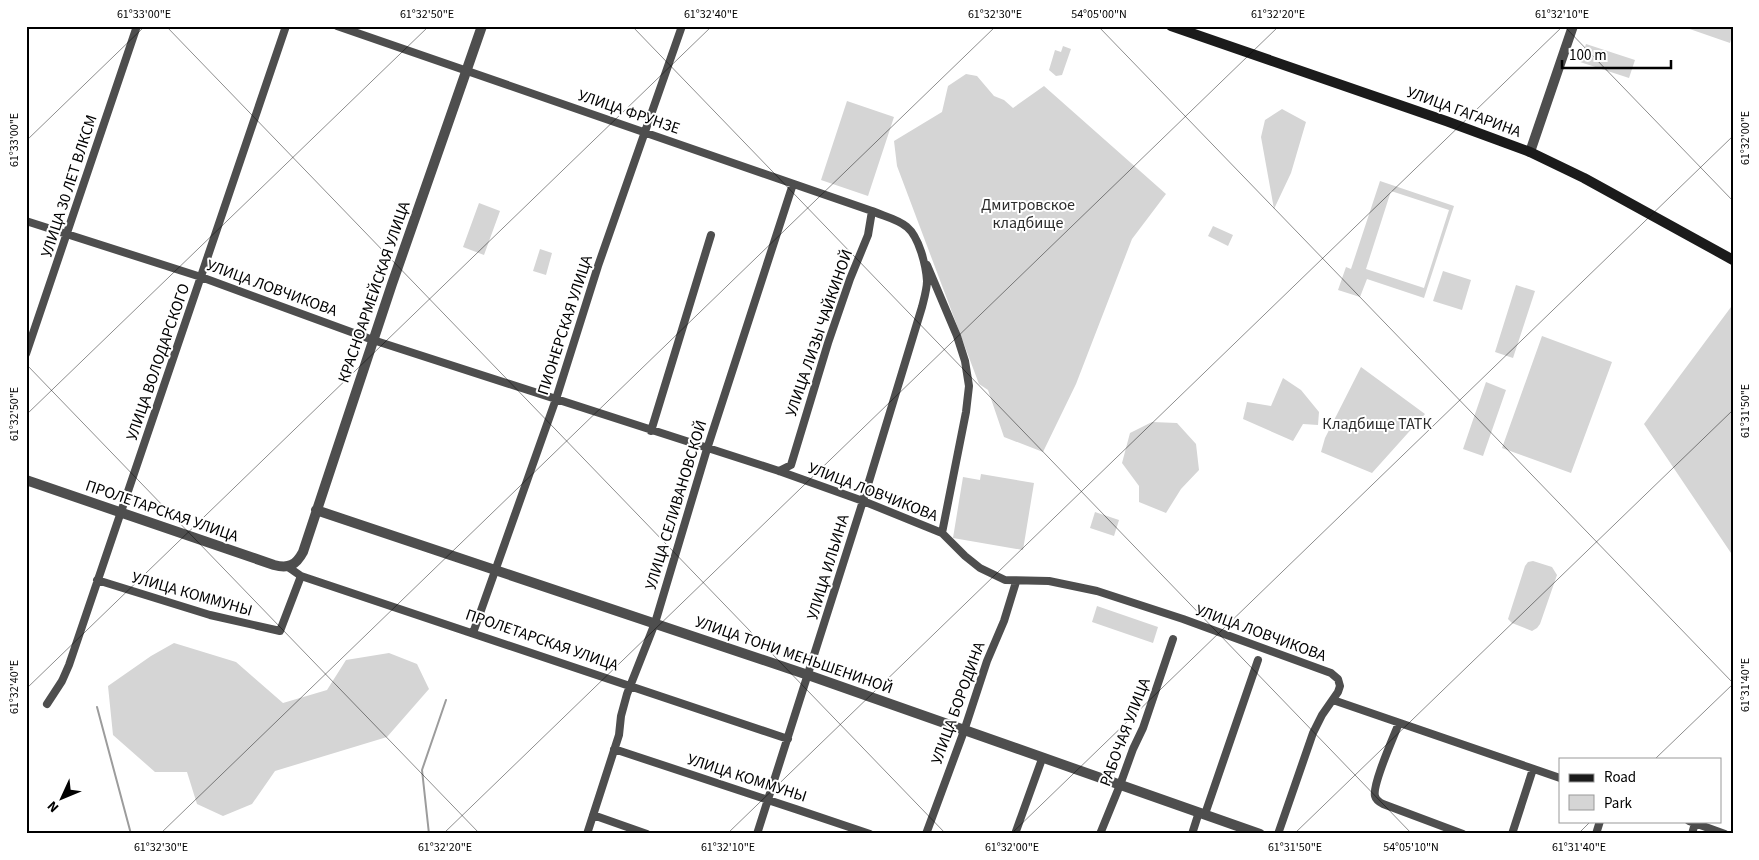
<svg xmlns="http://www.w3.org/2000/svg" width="1759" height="860" font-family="'Source Sans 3',sans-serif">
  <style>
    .green { fill: #d5d5d5; fill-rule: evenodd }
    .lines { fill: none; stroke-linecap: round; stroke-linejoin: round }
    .stream { stroke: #9c9c9c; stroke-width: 2 }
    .minor { stroke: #4e4e4e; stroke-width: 8 }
    .tertiary { stroke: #4e4e4e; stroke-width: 10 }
    .secondary { stroke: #1b1b1b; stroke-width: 10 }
    .ticks { fill: none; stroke: #000; stroke-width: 1; stroke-opacity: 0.45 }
    .labels { text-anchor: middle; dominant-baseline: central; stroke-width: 4; stroke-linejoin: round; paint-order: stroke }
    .street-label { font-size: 16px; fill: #000; stroke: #fff }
    .park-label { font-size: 16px; fill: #2c2c2c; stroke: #fff }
    .neatline { fill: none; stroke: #000; stroke-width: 2 }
    .ticks-label { font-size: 12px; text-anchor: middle; fill: #000 }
  </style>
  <rect width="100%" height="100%" fill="#fff"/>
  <path class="green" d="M1681,26H1733V33L1730,43Z
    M1586,44L1635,60L1629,78L1580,62Z
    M1063,46L1071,49L1062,75L1056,76L1049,70L1055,50L1061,52Z
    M966,74L977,76L994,96L1004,100L1013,108L1044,86L1166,194L1132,239L1076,384L1043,452L1004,437L988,390L979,384L897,166L894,141L942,112L948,86Z
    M847,101L894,117L868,196L821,180Z
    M1282,109L1306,122L1291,173L1274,209L1261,137L1265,120Z
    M1380,181L1454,206L1424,298L1367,279L1360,297L1338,290L1346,267L1351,269ZM1391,191L1449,210L1424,288L1366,269Z
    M479,203L500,211L484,255L463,247Z
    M1213,226L1233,235L1228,246L1208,236Z
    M540,249L552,253L546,275L533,271Z
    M1443,271L1471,280L1462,310L1433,301Z
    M1516,285L1535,291L1513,358L1495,352Z
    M1731,307L1733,308V556L1644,424Z
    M1542,336L1612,362L1571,473L1502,448Z
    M1361,367L1425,414L1372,473L1321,452L1325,438Z
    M1283,378L1301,390L1319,412L1318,425L1303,424L1293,441L1243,419L1247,402L1271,406Z
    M1486,382L1506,390L1483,456L1463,449Z
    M1152,422L1177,423L1196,444L1199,470L1181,489L1166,513L1139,502V486L1122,463L1130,433Z
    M981,474L1034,483L1023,550L953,538L963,477L980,480Z
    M1095,512L1119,520L1114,536L1090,528Z
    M1533,561L1552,567L1557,575L1540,624L1537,628L1532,631L1512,623L1508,619L1525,566L1528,562Z
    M1097,606L1158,627L1153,643L1092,622Z
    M174,643L236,662L283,703L327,690L346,660L389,653L417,664L429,689L387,737L275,771L252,804L223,816L197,804L187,772H155L113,735L108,686L151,656Z"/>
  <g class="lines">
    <path class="stream" d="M97,707L131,834
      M429,834L422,770L446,700"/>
    <path class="minor" d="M337,26L872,211C883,216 898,219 907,227C919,237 926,265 927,281C927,289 924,299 922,307L863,501L757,834
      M26,221L201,277L373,340L779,471L863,501L942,533L965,556L980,568L1005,580L1049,581L1097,591L1183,619L1331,673L1338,679L1340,686L1338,692L1322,715L1313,733L1278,834
      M927,265L957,336L965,361L969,386L966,412L942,533
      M26,354L137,26
      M651,431L711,235
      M779,471L791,465L828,343L850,279L868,235L872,211
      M288,567L301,576L788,739
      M97,580L210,615L280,631L301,576
      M473,633L556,399L598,266L682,26
      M1333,700L1560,778
      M47,704L62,681L69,665L286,26
      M1399,723C1394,736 1372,785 1375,796C1376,800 1379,802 1383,804L1463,834
      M614,749C700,778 785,805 870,834
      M1205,814L1258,660
      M593,815L647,834
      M1689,821L1725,834
      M587,834L619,735L621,716L627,694L655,623L707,449L793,184
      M926,834L964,731L987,661L1004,621L1016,582
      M1015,834L1042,759
      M1100,834L1120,785L1133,749L1143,728L1173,639
      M1192,834L1199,812
      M1512,834L1533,769
      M1596,834L1600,821
      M1692,834L1695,823"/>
    <path class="tertiary" d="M1530,152L1573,26
      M26,480L274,565C289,569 296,565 303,552L392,284L482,26
      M316,510L808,675L1260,834"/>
    <path class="secondary" d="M1171,26L1446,121L1530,152L1584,178L1733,260"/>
  </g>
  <path class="ticks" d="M166,26L946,834M632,26L1412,834M1098,26L1733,683M1564,26L1733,201M26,141L145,26M26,364L480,834M26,415L429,26M26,689L712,26M1655,759L1733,684M160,834L996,26M443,834L1279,26M727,834L1563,26M1011,834L1733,136M1294,834L1733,410M1578,834L1591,821"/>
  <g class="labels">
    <g class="street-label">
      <text transform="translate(629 112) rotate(19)">УЛИЦА ФРУНЗЕ</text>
      <text transform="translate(1464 112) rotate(20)">УЛИЦА ГАГАРИНА</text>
      <text transform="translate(69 186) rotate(-72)">УЛИЦА 30 ЛЕТ ВЛКСМ</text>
      <text transform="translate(272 288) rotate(20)">УЛИЦА ЛОВЧИКОВА</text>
      <text transform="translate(374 292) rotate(-71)">КРАСНОАРМЕЙСКАЯ УЛИЦА</text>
      <text transform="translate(565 325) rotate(-72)">ПИОНЕРСКАЯ УЛИЦА</text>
      <text transform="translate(819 333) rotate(-71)">УЛИЦА ЛИЗЫ ЧАЙКИНОЙ</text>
      <text transform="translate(158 362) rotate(-71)">УЛИЦА ВОЛОДАРСКОГО</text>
      <text transform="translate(873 492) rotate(21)">УЛИЦА ЛОВЧИКОВА</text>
      <text transform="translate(676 505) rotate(-73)">УЛИЦА СЕЛИВАНОВСКОЙ</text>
      <text transform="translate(162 511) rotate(19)">ПРОЛЕТАРСКАЯ УЛИЦА</text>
      <text transform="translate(828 567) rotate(-73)">УЛИЦА ИЛЬИНА</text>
      <text transform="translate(192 594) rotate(16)">УЛИЦА КОММУНЫ</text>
      <text transform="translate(1261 633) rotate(20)">УЛИЦА ЛОВЧИКОВА</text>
      <text transform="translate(542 640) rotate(19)">ПРОЛЕТАРСКАЯ УЛИЦА</text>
      <text transform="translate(794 655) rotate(19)">УЛИЦА ТОНИ МЕНЬШЕНИНОЙ</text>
      <text transform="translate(958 703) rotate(-70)">УЛИЦА БОРОДИНА</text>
      <text transform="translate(1125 732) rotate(-69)">РАБОЧАЯ УЛИЦА</text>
      <text transform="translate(747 778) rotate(18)">УЛИЦА КОММУНЫ</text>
    </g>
    <g class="park-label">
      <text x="1028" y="205">Дмитровское<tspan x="1028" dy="18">кладбище</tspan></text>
      <text x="1377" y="424">Кладбище ТАТК</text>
    </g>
  </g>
  <rect width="1759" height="860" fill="none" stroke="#ffffff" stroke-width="55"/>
  <rect x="1559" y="758" width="162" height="65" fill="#ffffff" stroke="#999999"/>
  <rect x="1569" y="774" width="25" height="8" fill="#1b1b1b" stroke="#999999"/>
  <text x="1604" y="782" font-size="15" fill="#000000">Road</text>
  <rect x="1569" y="795" width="25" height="15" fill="#d5d5d5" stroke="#999999"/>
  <text x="1604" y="808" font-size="15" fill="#000000">Park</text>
  <g transform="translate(62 798) rotate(226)" stroke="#ffffff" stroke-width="4" paint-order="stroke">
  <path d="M0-4L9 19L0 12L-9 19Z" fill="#000000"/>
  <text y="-8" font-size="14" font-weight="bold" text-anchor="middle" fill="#000000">N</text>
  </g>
  <path d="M1562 60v8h109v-8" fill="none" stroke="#000000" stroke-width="2.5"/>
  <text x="1569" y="60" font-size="15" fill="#000000" stroke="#ffffff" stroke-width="4" paint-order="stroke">100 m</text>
  <rect x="28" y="28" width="1704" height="804" class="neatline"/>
  <g class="ticks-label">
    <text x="144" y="18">61°33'00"E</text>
    <text x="427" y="18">61°32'50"E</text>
    <text x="711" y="18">61°32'40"E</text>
    <text x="995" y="18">61°32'30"E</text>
    <text x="1099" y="18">54°05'00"N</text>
    <text x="1278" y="18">61°32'20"E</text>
    <text x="1562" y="18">61°32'10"E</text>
    <text transform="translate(1745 138) rotate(-90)" y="4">61°32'00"E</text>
    <text transform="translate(14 140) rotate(-90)" y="4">61°33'00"E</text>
    <text transform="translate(1745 411) rotate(-90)" y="4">61°31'50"E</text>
    <text transform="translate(14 414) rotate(-90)" y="4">61°32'50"E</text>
    <text transform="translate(1745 685) rotate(-90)" y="4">61°31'40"E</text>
    <text transform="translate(14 687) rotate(-90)" y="4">61°32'40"E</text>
    <text x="161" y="851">61°32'30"E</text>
    <text x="445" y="851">61°32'20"E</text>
    <text x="728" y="851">61°32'10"E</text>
    <text x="1012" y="851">61°32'00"E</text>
    <text x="1295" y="851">61°31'50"E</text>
    <text x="1411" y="851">54°05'10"N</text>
    <text x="1579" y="851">61°31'40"E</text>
  </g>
</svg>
